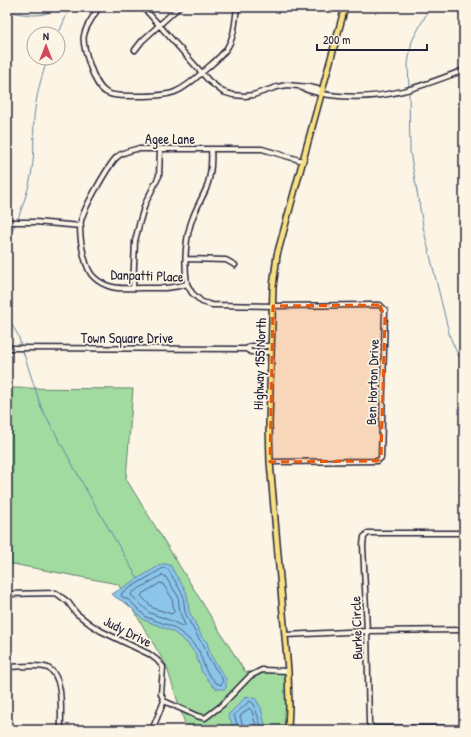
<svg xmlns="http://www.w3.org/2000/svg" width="471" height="737" font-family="'Patrick Hand',sans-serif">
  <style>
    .green { fill: #a2dba0; stroke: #627e6e }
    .water { fill: #8bc5ea; stroke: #6184a4 }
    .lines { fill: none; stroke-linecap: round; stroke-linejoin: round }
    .shore { stroke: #4c6381; stroke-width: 1 }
    .stream { stroke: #6184a4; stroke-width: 1 }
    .minor-casing { stroke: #22223b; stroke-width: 7 }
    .major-casing { stroke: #22223b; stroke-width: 8 }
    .minor { stroke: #fcf5e5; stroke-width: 4 }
    .major { stroke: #f9e181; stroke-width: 5 }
    .marked { fill: #e8590c; fill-opacity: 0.2; stroke: #e8590c; stroke-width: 3; stroke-dasharray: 8 5; stroke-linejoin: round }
    .labels { text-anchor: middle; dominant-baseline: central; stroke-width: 3.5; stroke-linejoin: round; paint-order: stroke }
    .street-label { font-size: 14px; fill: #22223b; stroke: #fcf5e5 }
  </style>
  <rect width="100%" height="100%" fill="#fcf5e5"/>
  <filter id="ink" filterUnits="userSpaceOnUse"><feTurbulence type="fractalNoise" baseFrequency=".025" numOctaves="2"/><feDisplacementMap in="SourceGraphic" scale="8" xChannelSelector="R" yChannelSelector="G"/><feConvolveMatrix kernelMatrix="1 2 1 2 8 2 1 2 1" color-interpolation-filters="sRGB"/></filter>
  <g filter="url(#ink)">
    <path class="green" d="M7,388L133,389L126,479L245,672L286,673L289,730H187L166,665L118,584L7,563Z"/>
    <path class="water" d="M162,564H167L171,566L175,574L184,587L187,594L189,611L202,637L207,642L211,656L226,679V688L225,689H217L213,686L202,672L195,653L186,642L172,631L144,620L127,604L115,597L112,594Z
      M247,696L256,699L261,708L266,730H235L228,715Z"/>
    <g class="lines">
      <path class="shore" d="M164,568L168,569L183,595L185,612L187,617L199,639L204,645L208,658L222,678L223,682L221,685L216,683L206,671L199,651L189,639L173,627L146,617L130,601L121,596L122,593Z
        M163,575L165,576L178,596L180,613L185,625L184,627L169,620L150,613L131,595L132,593Z
        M161,583L163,584L172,598L174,612L172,614L153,608L141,596L142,594Z
        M239,730L234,715L250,701L254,704L262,730
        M244,730L240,716L249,708L252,711L257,730"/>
      <path class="stream" d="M7,11C21,14 45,20 56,7
        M58,35L70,7
        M409,88L408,63L412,41L430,7
        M409,91L410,152L424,231L450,337L458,355L464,362
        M18,219C23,203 30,187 32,169C35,152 33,134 34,117C36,97 41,77 48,58
        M7,240L15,225
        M7,317L18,335L21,345
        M23,351L41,407L88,493L138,579"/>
      <g class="minor-casing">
        <path id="minor" d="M99,7C82,35 79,34 90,66C101,96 106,96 137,96C174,96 178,94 205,70C213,63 221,57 227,48C235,36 235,21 237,7
          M143,7L209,81L223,92L233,95L245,96L253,95L277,87L287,85L309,87L322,90
          M135,50L142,41L179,7
          M300,87C313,93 325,95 339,96C387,100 420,87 464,70
          M7,222H35L81,226
          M186,259L226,260L235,265
          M187,284C184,263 185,237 193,217C197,207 202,198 206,189C211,176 212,163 211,149
          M133,288L135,241L140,221L145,204L159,176L160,149
          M7,348L246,349L251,352H271
          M246,349L251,346H271
          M270,462L377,461L381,458L385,310L380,305H370L273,306L212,305L202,302L192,293L187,284C172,289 158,288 142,288C131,288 116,290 106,285C101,283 95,279 91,274C84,263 78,234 81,221C83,210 109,164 117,157C122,152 129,151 136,149H262L303,161
          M464,533H368L364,537L363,545L367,631L369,723L372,728H464
          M7,594L56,593L68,602L76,613L90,624L101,631L149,654L157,660L163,667L161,694L164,701L197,716L205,718L222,705L250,676L262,670L288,671
          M286,635L367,631L464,630
          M7,667C17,667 39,664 48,668C65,677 60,713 61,730
          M152,730L164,701"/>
      </g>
      <g class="major-casing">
        <path id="major" d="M288,730L289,707L288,671L270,462L269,424L273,287L277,255L345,7"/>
      </g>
      <use href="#minor" class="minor"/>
      <use href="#major" class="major"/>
    </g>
  </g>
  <path class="marked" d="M380,305L385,318L381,458L377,461L270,462L273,306Z"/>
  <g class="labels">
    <g class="street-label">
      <text x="170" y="138">Agee Lane</text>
      <text transform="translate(147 275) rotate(2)">Danpatti Place</text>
      <text x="127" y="337">Town Square Drive</text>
      <text transform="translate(259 364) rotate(-88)">Highway 155 North</text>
      <text transform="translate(372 382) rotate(-88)">Ben Horton Drive</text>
      <text transform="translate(356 628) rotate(-92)">Burke Circle</text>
      <text transform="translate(128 631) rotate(27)">Judy Drive</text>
    </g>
  </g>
  <rect width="471" height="737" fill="none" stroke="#fcf5e5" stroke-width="24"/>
  <rect x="12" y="12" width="447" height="713" fill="none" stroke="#22223b" stroke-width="1.5" filter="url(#ink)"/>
  <g transform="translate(46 46)"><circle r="19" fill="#fcf5e5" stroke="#a5a1a1"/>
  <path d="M0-3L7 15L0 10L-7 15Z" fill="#d1495b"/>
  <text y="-6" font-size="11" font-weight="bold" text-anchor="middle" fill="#22223b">N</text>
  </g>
  <path d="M317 44v6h110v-6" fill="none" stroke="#22223b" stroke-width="2"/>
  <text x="323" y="44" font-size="12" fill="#22223b" stroke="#fcf5e5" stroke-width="3" paint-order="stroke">200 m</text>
</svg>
